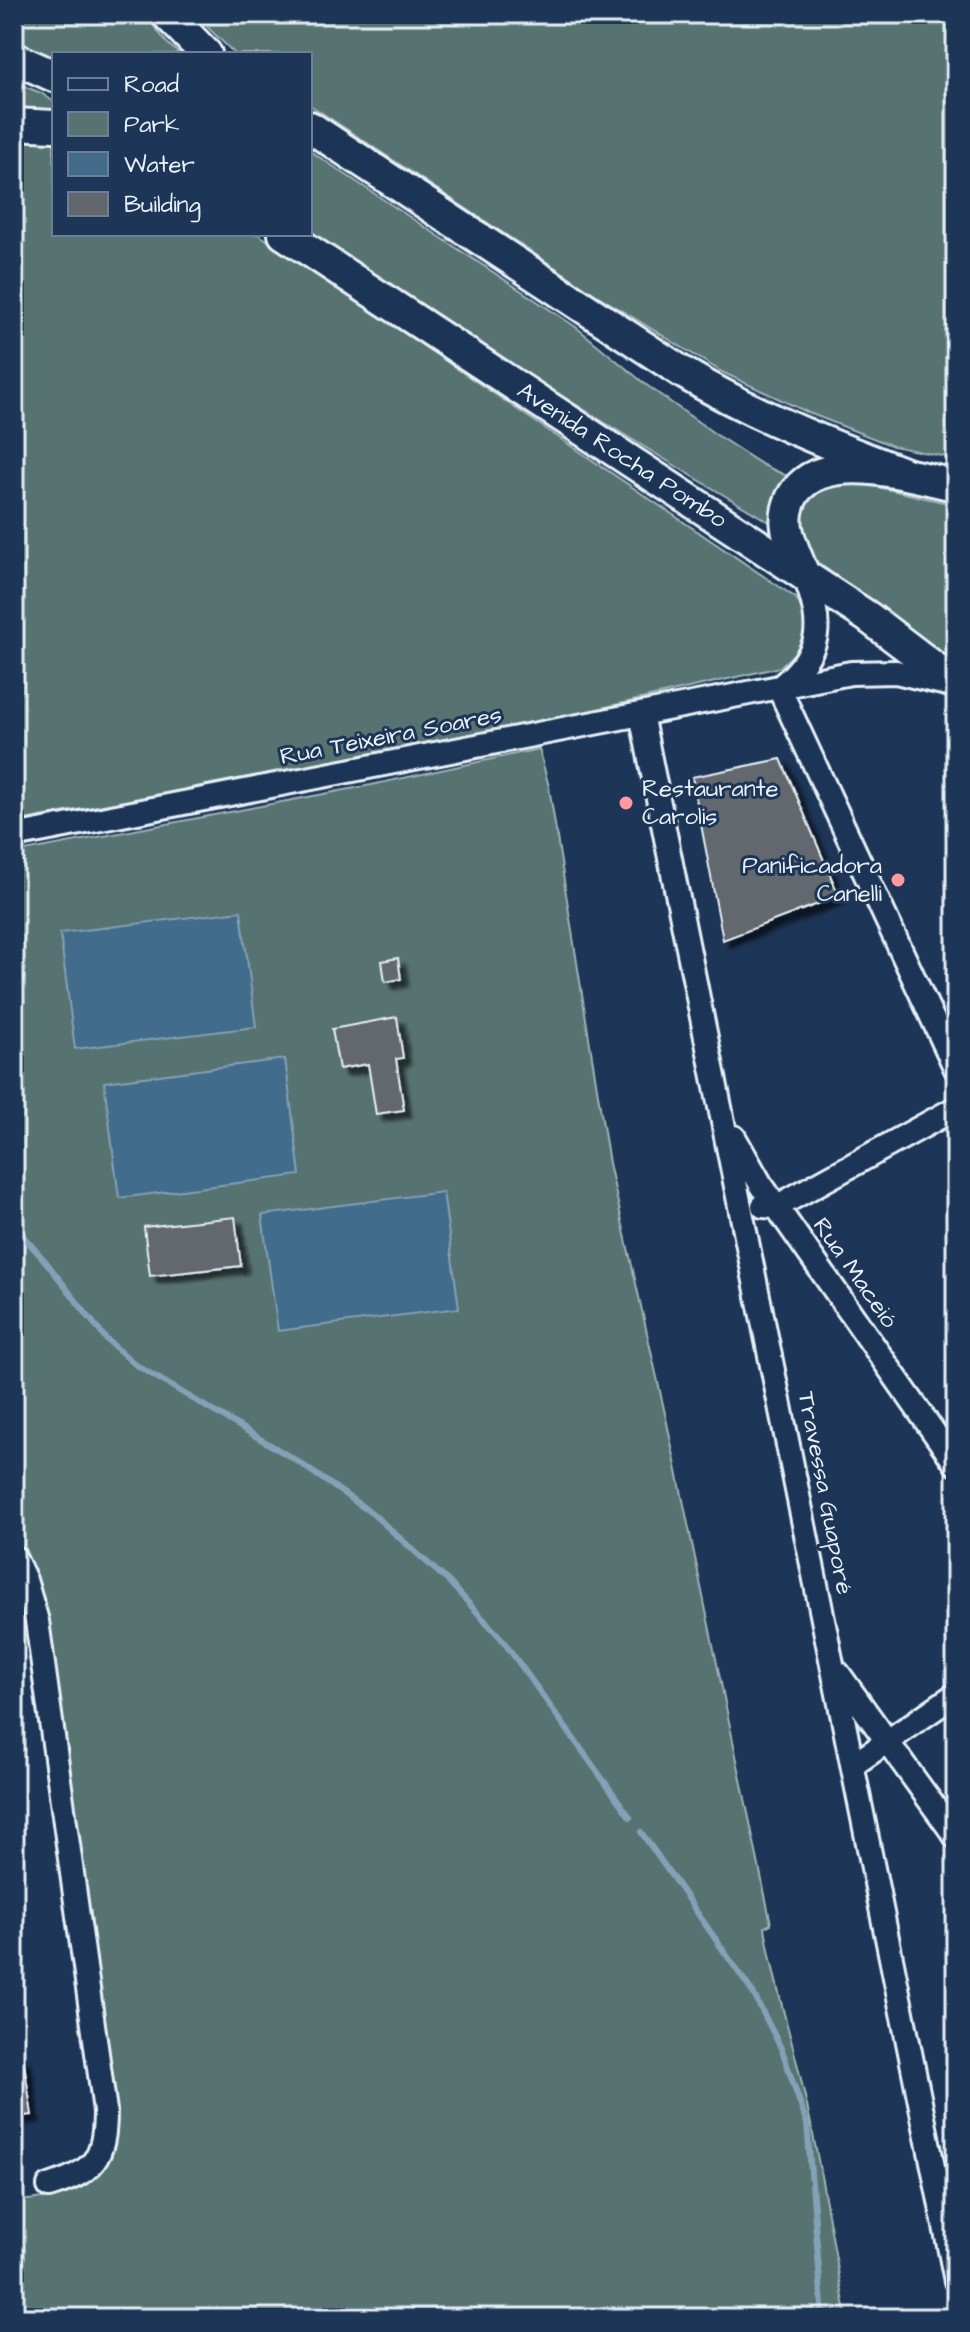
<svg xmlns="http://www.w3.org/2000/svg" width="970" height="2332" font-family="'Architects Daughter',sans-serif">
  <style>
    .green { fill: #577371; stroke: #a0b2b4; stroke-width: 2 }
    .water { fill: #436c8b; stroke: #85a1b7; stroke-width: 2 }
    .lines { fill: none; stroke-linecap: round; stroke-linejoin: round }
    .stream { stroke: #85a1b7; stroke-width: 6 }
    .building { fill: #62676d; stroke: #e8f1f8; stroke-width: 2; filter: url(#shadow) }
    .street-casing { stroke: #e8f1f8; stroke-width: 28 }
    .secondary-casing { stroke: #e8f1f8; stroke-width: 36 }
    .street { stroke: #1d3557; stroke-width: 22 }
    .secondary { stroke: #1d3557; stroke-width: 30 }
    .poi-dot { fill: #ff9aa2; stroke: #1d3557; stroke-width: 3 }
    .labels { text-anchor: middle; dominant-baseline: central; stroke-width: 6; stroke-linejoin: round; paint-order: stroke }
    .street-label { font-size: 24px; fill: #e8f1f8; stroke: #1d3557 }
    .poi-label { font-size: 24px; fill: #e8f1f8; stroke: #1d3557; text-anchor: start }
  </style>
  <defs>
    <filter id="shadow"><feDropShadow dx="7" dy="7" stdDeviation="2" flood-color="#0009"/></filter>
  </defs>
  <rect width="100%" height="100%" fill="#1d3557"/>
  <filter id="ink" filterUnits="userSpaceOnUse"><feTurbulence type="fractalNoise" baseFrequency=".0125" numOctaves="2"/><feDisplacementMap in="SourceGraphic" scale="16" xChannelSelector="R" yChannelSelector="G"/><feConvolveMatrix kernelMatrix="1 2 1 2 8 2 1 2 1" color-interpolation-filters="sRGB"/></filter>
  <g filter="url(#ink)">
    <path class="green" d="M14,14H144L168,44L180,54H54V64L14,44Z
      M194,14H956V459L893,446L809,413L722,372L595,294L310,105V54H235Z
      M14,82L41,93L54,102V115L14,112Z
      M14,135L54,138V234H258L796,598L806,617L804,644L780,667L580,713L14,822Z
      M310,151L576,327L645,384L718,436L763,465L796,480L776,526C618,433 463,335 310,234Z
      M856,482L956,505V667L809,556L799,539L798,508L818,486Z
      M539,749L549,787L609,1163L666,1418L771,1924L765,1927C773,1982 791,2034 803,2088C821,2164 832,2242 847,2318H14V2202C68,2194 101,2195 115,2134L46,1609L35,1573L14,1535V853L371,785Z"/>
    <path class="water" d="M241,911L256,1027L75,1049L60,933Z
      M285,1059L300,1175L119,1198L104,1082Z
      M443,1192L459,1308L278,1331L262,1215Z"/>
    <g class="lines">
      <path class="stream" d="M14,1226L46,1262L106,1339L136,1365L294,1459L373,1514L449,1582L501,1638L630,1817
        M641,1832L753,1993L782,2050L807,2124L823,2318"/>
    </g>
    <path class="building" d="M781,759L839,896L723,940L692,777Z
      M398,958L401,979L385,982L382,961Z
      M397,1017L403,1058L396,1059L404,1110L376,1114L368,1064L339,1069L332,1029Z
      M235,1217L241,1266L150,1276L144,1227Z
      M23,2057L32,2115L14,2117V2058Z"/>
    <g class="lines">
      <g class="street-casing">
        <path id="street" d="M780,687C823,651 824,626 804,575
          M779,688L956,1069
          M641,714L956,2281
          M14,836L851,673L896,672L947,684
          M734,1137L760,1183L956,1464
          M763,1206L776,1207L956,1108
          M14,1557L25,1580L37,1621L105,2111C105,2159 94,2172 49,2186
          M838,1673L956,1837
          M853,1765L956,1694"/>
      </g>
      <g class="secondary-casing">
        <g id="secondary">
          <path d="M167,14L206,54"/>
          <path d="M14,58L54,76"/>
          <path d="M14,124L54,126"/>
          <path d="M310,127L682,372C752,414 825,443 901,472"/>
          <path id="s1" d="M284,234L868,617L956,684"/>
          <path d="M804,575C798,560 790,544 787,528C785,516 788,502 795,492C827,448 913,477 956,485"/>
        </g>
      </g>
      <use href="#street" class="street"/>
      <use href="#secondary" class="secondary"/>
    </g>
  </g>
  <g class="poi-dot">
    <circle cx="626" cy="803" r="8"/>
    <circle cx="898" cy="880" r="8"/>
  </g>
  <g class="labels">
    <g class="street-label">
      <text stroke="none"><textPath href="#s1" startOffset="404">Avenida Rocha Pombo</textPath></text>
      <text transform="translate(391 736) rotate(-11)">Rua Teixeira Soares</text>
      <text transform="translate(855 1273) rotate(55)">Rua Maceió</text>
      <text transform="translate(825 1493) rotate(79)">Travessa Guaporé</text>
    </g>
    <g class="poi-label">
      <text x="642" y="789">Restaurante<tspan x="642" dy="28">Carolis</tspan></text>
      <text x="882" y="866" text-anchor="end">Panificadora<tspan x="882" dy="28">Canelli</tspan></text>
    </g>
  </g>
  <rect width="970" height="2332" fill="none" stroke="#1d3557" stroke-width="48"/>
  <rect x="24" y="24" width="922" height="2284" fill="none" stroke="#e8f1f8" stroke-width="3" filter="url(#ink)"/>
  <rect x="52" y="52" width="260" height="184" fill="#1d3557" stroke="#6e8097" stroke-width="2"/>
  <rect x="68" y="78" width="40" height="12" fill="#1d3557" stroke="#6e8097" stroke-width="2"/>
  <text x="124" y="92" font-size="24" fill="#e8f1f8">Road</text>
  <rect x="68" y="112" width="40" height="24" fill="#577371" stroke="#6e8097" stroke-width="2"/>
  <text x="124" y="132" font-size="24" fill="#e8f1f8">Park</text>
  <rect x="68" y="152" width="40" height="24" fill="#436c8b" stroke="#6e8097" stroke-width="2"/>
  <text x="124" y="172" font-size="24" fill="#e8f1f8">Water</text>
  <rect x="68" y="192" width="40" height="24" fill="#62676d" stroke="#6e8097" stroke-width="2"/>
  <text x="124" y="212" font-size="24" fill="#e8f1f8">Building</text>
</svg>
